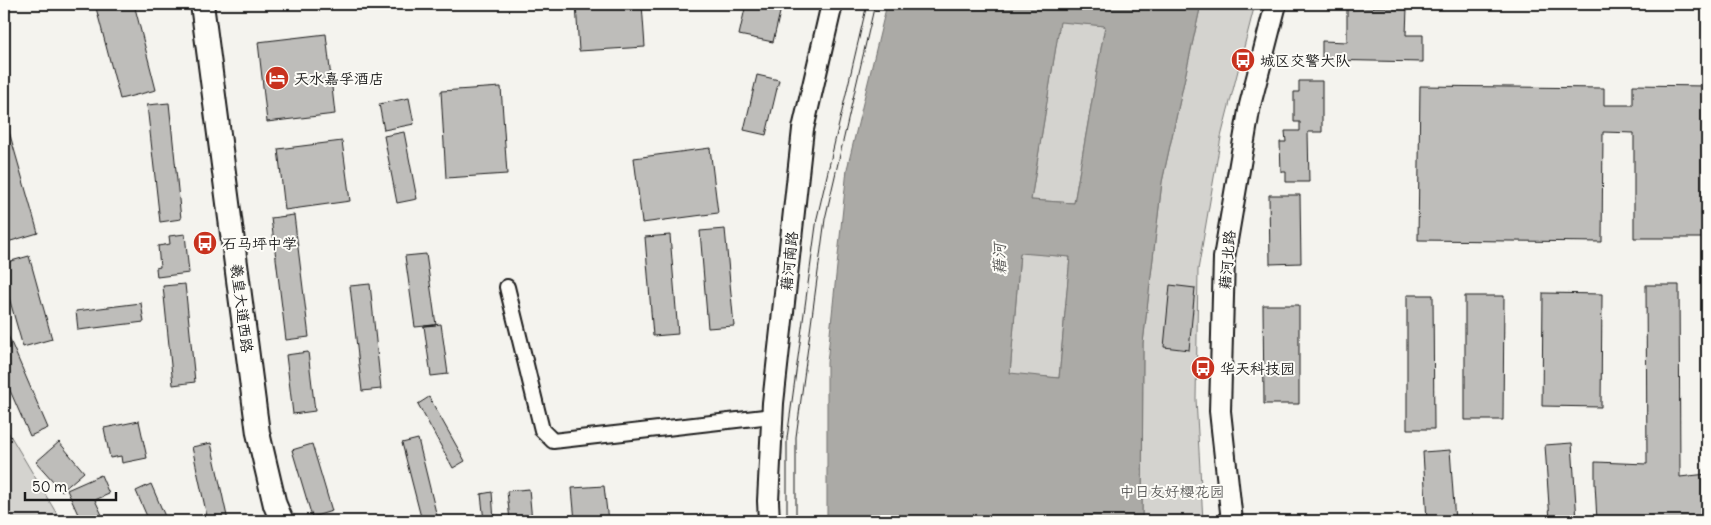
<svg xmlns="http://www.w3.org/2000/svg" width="1711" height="525" font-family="Delius,'LXGW WenKai TC',sans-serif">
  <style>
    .green { fill: #d4d3cf; stroke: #787876 }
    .water { fill: #abaaa6; stroke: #72716f; fill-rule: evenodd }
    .building { fill: #bebdba; stroke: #1c1c1c }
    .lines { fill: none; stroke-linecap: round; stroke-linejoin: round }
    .minor-casing { stroke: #1c1c1c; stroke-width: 18 }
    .secondary-casing { stroke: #1c1c1c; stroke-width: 24 }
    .primary-casing { stroke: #1c1c1c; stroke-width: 26 }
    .minor { stroke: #fdfcf7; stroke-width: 14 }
    .secondary { stroke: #fdfcf7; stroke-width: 20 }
    .primary { stroke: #fdfcf7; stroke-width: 22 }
    .tram { stroke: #1c1c1c; stroke-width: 1 }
    .labels { text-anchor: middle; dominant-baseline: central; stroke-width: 4; stroke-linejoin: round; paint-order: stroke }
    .poi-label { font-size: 15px; fill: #1c1c1c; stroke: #fdfcf7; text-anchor: start }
    .street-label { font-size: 15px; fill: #1c1c1c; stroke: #fdfcf7 }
    .park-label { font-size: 15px; fill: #5c5c5b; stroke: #fdfcf7 }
    .water-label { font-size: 16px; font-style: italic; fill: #5c5c5a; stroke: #fdfcf7 }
  </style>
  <rect width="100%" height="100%" fill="#f4f3ee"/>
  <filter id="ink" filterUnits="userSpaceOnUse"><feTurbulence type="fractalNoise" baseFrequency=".02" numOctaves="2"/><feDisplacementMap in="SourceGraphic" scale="10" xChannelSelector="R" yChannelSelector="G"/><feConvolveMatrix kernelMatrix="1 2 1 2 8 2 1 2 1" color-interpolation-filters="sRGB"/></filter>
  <g filter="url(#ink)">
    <path class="green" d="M1201,4H1255L1221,137L1198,270L1196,399L1203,521H1142L1143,343L1162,182Z
      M1060,21L1105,26L1074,203L1031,200Z
      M1020,252L1070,257L1059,378L1010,374Z
      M4,425L61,521H4Z"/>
    <path class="water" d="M887,4H1201L1162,182L1143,343L1142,521H827V363L847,169ZM1060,22L1105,26L1074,203L1031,200ZM1020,253L1070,257L1059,378L1010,373Z"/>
    <path class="building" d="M95,4H134L156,90L120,99Z
      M576,4H642L645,47L579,51Z
      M746,4H782L773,42L739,35Z
      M1347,7L1407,8L1406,35H1423V62L1322,60V41L1347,42Z
      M326,34L335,114L267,122L258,42Z
      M757,75L779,80L766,135L744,130Z
      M1299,81H1322V132H1308L1309,182H1286V172H1281L1280,142H1286L1285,131H1300V122H1294V92H1299Z
      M1633,85L1707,86V238H1634V133L1603,132L1602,242L1418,240L1420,86L1604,88V105H1633Z
      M501,87L507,174L446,178L441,91Z
      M409,98L414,124L384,130L379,104Z
      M169,103L181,219L160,222L147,105Z
      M4,114L38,233L4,243V214L6,213L4,204Z
      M404,132L417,199L397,203L384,136Z
      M342,141L350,201L285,210L278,149Z
      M710,148L718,213L642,223L634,158Z
      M1269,195H1300L1301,263L1270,264Z
      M294,215L309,337L286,340L271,218Z
      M725,229L734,326L708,328L700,231Z
      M185,234L189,273L157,277L156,268L160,267L158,246L170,244L169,236Z
      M670,235L678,334L653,336L645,237Z
      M426,254L436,325L415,327L405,256Z
      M29,256L52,339L23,347L4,280V263Z
      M185,284L195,382L173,385L163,286Z
      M370,284L381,389L362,391L350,286Z
      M1170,285L1195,288L1189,350L1164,347Z
      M1646,285H1679L1680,477L1707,474V521H1597L1595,483V462L1647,464Z
      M1543,293L1602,294L1601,407L1542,406Z
      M1407,295H1433L1434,429H1407Z
      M1465,296H1504L1503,420H1465Z
      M141,303L144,322L78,330L76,311Z
      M1263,305H1299V404H1264Z
      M441,324L448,374L431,376L424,326Z
      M4,326L48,428L30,436L4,377Z
      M308,352L315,411L293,414L286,355Z
      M429,397L465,461L453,468L418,404Z
      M139,421L147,458L122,463L121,456L110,458L104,428Z
      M418,439L438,521H422L402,443Z
      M59,442L84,472L62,491L36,462Z
      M211,443L228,521H208L192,447Z
      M1572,443L1577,521H1550L1545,445Z
      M312,444L332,511L312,517L292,450Z
      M1450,450L1455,521H1427L1423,452Z
      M101,475L109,494L95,500L102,515L89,521H81L67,490Z
      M151,484L167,521H149L136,491Z
      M604,486L608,521H575L572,488Z
      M529,489L532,521H510L507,491Z
      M492,492L494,521H484L481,494Z"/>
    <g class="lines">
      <g class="minor-casing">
        <path id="minor" d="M507,287L542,430L553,441L772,416"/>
      </g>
      <g class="secondary-casing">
        <path id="secondary" d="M769,521L768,501L773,403L803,129L832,4
          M1232,521L1220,411L1224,258L1250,105L1276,4"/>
      </g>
      <g class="primary-casing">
        <path id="primary" d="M202,4L258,433L275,505L282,521"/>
      </g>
      <use href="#minor" class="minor"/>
      <use href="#secondary" class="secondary"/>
      <use href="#primary" class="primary"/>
      <path class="tram" d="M787,521V438L817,218L867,4
        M796,521V437L825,219L875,4"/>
    </g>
  </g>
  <defs>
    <g id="bus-disc" transform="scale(1.25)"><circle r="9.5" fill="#c8321e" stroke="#fdfcf7"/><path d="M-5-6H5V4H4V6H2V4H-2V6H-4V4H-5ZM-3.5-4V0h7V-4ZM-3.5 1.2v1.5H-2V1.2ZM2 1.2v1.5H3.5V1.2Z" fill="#fff"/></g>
    <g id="hotel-disc" transform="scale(1.25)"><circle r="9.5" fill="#c8321e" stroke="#fdfcf7"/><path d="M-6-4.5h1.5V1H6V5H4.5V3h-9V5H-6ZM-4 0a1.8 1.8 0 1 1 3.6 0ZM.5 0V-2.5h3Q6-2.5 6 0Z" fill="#fff"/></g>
  </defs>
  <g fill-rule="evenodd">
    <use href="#bus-disc" x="1243" y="60"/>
    <use href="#hotel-disc" x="277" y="78"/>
    <use href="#bus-disc" x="205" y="243"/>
    <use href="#bus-disc" x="1203" y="368"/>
  </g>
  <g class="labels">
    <g class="poi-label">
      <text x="1260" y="60">城区交警大队</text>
      <text x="294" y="78">天水嘉孚酒店</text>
      <text x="222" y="243">石马坪中学</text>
      <text x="1220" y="368">华天科技园</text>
    </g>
    <g class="street-label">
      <text transform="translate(1227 260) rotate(-85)">藉河北路</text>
      <text transform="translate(789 261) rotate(-84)">藉河南路</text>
      <text transform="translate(242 308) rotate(83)">羲皇大道西路</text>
    </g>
    <g class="park-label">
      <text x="1172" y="491">中日友好樱花园</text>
    </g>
    <g class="water-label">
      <text transform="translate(999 259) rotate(-91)">藉河</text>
    </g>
  </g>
  <rect width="1711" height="525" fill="none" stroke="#fdfcf7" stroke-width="20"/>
  <rect x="10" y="10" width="1691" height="505" fill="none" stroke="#1c1c1c" stroke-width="2" filter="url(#ink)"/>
  <path d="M25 492v8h91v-8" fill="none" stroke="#1c1c1c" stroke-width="2.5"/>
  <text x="32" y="492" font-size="15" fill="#1c1c1c" stroke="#fdfcf7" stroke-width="4" paint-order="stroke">50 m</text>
</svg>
